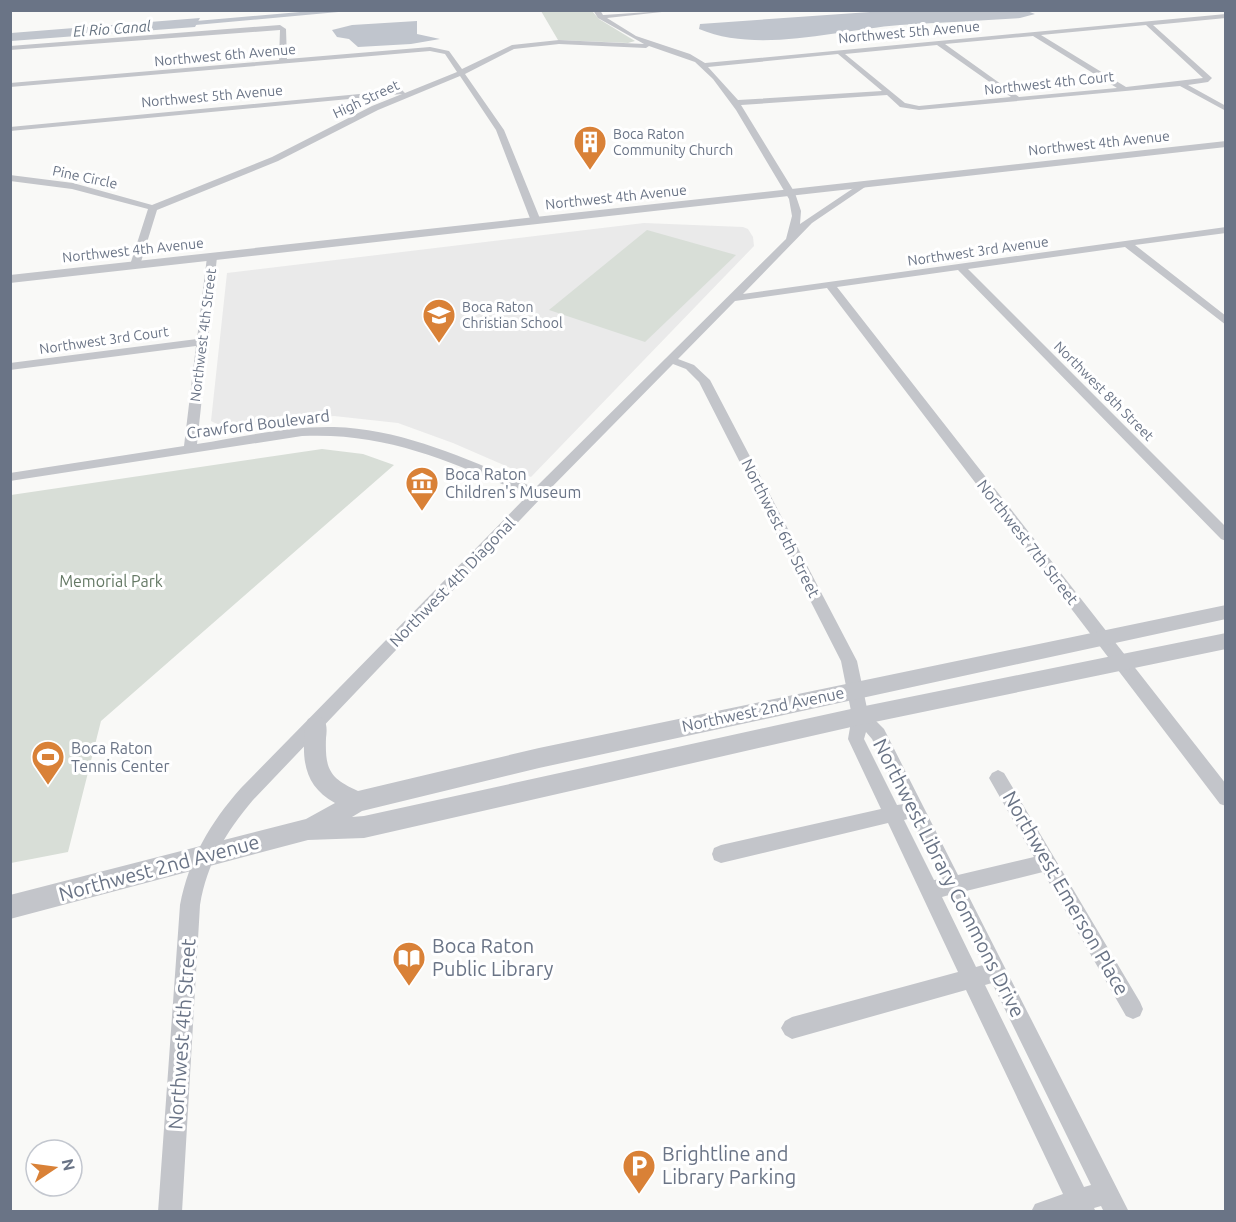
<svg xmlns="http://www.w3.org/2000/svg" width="1236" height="1222" viewBox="0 0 1236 1222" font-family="Ubuntu,sans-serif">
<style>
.built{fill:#eaeaea}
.green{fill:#d8ded7}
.water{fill:#c0c5cd}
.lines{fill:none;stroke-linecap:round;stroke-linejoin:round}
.canal{fill:#c0c5cd;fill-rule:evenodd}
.minor{fill:#c3c5ca;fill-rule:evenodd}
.tertiary{fill:#c3c5ca;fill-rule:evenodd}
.labels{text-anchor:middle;stroke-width:6;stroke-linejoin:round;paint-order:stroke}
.far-street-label{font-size:14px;fill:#6a7486;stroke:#fff}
.far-poi-label{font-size:14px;fill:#6a7486;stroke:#fff;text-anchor:start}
.far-water-label{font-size:15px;font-style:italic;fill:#667381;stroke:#fff}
.street-label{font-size:16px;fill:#6a7486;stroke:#fff}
.poi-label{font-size:16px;fill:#6a7486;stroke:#fff;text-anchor:start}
.park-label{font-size:16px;fill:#657965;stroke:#fff}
.near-street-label{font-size:20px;fill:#6a7486;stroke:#fff}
.near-poi-label{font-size:20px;fill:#6a7486;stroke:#fff;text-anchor:start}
</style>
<rect width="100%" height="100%" fill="#f9f9f7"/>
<polygon class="built" points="644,223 743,227 748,229 753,237 754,246 531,477 453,443 398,423 334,416 225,428 211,421 227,273"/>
<g class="green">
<polygon points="541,11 592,11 599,19 635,41 628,43 558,40"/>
<polygon points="647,230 736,255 645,342 549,310"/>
<polygon points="322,449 363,454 394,465 101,721 68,852 11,863 11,495"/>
</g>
<g class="water">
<path d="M949 11H1027L1035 14 1020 18C980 21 940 22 900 25 837 30 758 54 699 29L700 24 870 12Z"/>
<polygon points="200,18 195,27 11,41 11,33"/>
<polygon points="417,21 417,34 440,39 411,44 358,47 349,39 337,37 332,30 352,25"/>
</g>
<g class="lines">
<polygon class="canal" points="323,10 360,10 173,27 169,25 173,23"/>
<path class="minor" d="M593 10H600L603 15 680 10 607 18 636 36 690 54 705 63 1226 14V18L1153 25 1212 78 1208 82 1188 85 1226 106V111L1180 86 919 110 900 107 887 95 741 105 795 193 801 211 800 224 861 183 868 185 812 223 743 294 1226 227V233L1135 245 1226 316V325L1125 247 968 269 1226 527V541L1221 539 958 270 837 287 1226 784V806L1220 804 827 288 735 301 678 359 694 365 710 380 857 661 868 713 884 729 958 875 1034 857 989 778 992 773 998 770 1004 773 1140 1002 1143 1009 1140 1016 1133 1019 1126 1016 1043 872 966 891 1129 1212H1104L1101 1206 1094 1208 1096 1212H1031L1035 1204 1063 1194 966 990 792 1039 785 1035 781 1028 785 1021 792 1017 958 972 888 823 721 863 714 860 712 854 714 848 721 845 881 809 848 739 852 716 841 661 699 382 686 369 673 364 542 497 253 800C226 832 207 863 200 905L182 1212H158L180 905C189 859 210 823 241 788L528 495C450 462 389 432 302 436L10 481V473L184 446 196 346 10 370V363L197 339 207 257 212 254 217 257 197 444C242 437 288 426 334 427 405 429 471 461 535 488L786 239 792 216 789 199 736 110 713 79 695 62 649 46 646 48 559 44 514 49 465 74 504 130 541 221 539 223 531 221 496 130 460 76 378 110 278 161 157 210 140 265 135 268 130 265 148 209 72 189 10 181V175L73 183 152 205 272 157 372 106 402 94 10 131V127L402 90 405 93 457 72 445 54 430 51 10 87V83L279 60 280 30 10 50V46L280 25 286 29 287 59 430 47 449 51 462 69 512 45 559 40 644 44 598 18ZM1146 25 1203 78 1126 87 1041 35ZM1033 36 1117 88 1019 97 945 44ZM937 45 1011 97 919 106 905 103 845 54ZM838 54 882 91 738 100 708 67ZM866 732 872 739 904 804 897 805 864 739ZM911 818 941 879 934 880 904 820ZM949 895 983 965 976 967 942 897ZM992 983 1091 1185 1084 1187 985 985Z"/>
<g class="tertiary">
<polygon points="1226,141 1226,147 10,283 10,275"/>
<path d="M1226 605V619L539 768 362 811 352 817 364 816 860 707 1226 633V649L860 725 364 838 308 840 10 919V895L306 819 335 803C310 789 303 770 304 742 304 734 305 726 308 719L316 716 324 719C327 725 327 730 326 738 325 769 329 778 358 791L539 748Z"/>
</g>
</g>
<defs>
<g id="building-pin" transform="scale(1.725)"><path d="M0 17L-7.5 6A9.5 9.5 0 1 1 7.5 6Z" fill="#d98137" stroke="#fff"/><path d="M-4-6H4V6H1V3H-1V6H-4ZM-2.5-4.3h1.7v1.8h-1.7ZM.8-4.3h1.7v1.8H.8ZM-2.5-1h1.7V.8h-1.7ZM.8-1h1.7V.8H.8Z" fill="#fff"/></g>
<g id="school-pin" transform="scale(1.725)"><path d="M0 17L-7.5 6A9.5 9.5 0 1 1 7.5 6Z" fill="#d98137" stroke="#fff"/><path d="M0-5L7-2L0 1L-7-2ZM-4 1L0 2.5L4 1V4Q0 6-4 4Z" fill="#fff"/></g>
<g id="museum-pin" transform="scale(1.725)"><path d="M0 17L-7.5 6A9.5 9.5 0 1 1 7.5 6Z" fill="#d98137" stroke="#fff"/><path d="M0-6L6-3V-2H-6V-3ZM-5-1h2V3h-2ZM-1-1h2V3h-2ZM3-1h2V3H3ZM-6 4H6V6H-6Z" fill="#fff"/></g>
<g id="stadium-pin" transform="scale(1.725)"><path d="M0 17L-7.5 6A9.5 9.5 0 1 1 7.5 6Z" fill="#d98137" stroke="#fff"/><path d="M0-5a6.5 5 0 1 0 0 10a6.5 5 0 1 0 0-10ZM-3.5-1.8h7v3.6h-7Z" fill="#fff"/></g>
<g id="library-pin" transform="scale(1.725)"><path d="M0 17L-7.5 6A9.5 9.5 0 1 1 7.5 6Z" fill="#d98137" stroke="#fff"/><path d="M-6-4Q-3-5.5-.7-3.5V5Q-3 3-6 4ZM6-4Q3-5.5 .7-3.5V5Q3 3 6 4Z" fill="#fff"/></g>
<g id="parking-pin" transform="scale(1.725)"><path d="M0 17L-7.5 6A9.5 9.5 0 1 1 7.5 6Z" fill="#d98137" stroke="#fff"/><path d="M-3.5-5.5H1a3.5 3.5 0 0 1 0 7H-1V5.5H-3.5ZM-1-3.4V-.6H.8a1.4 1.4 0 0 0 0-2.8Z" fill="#fff"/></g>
</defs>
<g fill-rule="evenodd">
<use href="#building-pin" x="590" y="142"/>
<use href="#school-pin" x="439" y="315"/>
<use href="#museum-pin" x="422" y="483"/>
<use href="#stadium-pin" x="48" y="757"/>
<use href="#library-pin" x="409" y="958"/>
<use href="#parking-pin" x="639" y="1166"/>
</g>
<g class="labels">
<g class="far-street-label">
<text transform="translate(909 32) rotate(-5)" y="5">Northwest 5th Avenue</text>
<text transform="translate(225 55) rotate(-5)" y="5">Northwest 6th Avenue</text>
<text transform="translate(1049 83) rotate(-6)" y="5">Northwest 4th Court</text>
<text transform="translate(212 96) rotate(-5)" y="5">Northwest 5th Avenue</text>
<text transform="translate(366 99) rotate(-25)" y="5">High Street</text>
<text transform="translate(1099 143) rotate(-6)" y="5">Northwest 4th Avenue</text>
<text transform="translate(85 177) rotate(12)" y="5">Pine Circle</text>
<text transform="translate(616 197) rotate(-6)" y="5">Northwest 4th Avenue</text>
<text transform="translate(133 250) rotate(-6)" y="5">Northwest 4th Avenue</text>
<text transform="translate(978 251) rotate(-8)" y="5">Northwest 3rd Avenue</text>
<text transform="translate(203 335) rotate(-83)" y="5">Northwest 4th Street</text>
<text transform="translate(104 340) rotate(-8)" y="5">Northwest 3rd Court</text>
<text transform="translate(1104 391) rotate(45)" y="5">Northwest 8th Street</text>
</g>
<g class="far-poi-label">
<text x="613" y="139">Boca Raton<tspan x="613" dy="16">Community Church</tspan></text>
<text x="462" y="312">Boca Raton<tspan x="462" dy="16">Christian School</tspan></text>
</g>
<g class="far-water-label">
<text transform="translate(112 29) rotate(-4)" y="5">El Rio Canal</text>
</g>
<g class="street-label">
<text transform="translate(258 424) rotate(-7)" y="6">Crawford Boulevard</text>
<text transform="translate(781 528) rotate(63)" y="6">Northwest 6th Street</text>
<text transform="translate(1028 542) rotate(52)" y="6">Northwest 7th Street</text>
<text transform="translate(452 582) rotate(-46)" y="6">Northwest 4th Diagonal</text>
<text transform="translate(763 709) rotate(-12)" y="6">Northwest 2nd Avenue</text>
</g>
<g class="poi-label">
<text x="445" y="480">Boca Raton<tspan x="445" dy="18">Children's Museum</tspan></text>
<text x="71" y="754">Boca Raton<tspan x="71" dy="18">Tennis Center</tspan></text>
</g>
<g class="park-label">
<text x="111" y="587">Memorial Park</text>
</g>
<g class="near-street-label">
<text transform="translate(159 868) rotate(-15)" y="7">Northwest 2nd Avenue</text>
<text transform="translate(949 878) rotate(63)" y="7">Northwest Library Commons Drive</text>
<text transform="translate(1066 893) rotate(60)" y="7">Northwest Emerson Place</text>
<text transform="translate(182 1034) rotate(-86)" y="7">Northwest 4th Street</text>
</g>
<g class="near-poi-label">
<text x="432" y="953">Boca Raton<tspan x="432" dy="23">Public Library</tspan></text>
<text x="662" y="1161">Brightline and<tspan x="662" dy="23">Library Parking</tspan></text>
</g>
</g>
<rect width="1236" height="1222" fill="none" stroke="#6a7486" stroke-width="24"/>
<g transform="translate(54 1168) rotate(77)"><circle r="28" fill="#ffffff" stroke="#c3c7cf" stroke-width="1.5"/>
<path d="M0-4.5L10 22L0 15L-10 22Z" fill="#d98137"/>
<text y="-9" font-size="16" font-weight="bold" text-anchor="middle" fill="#6a7486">N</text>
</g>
</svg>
